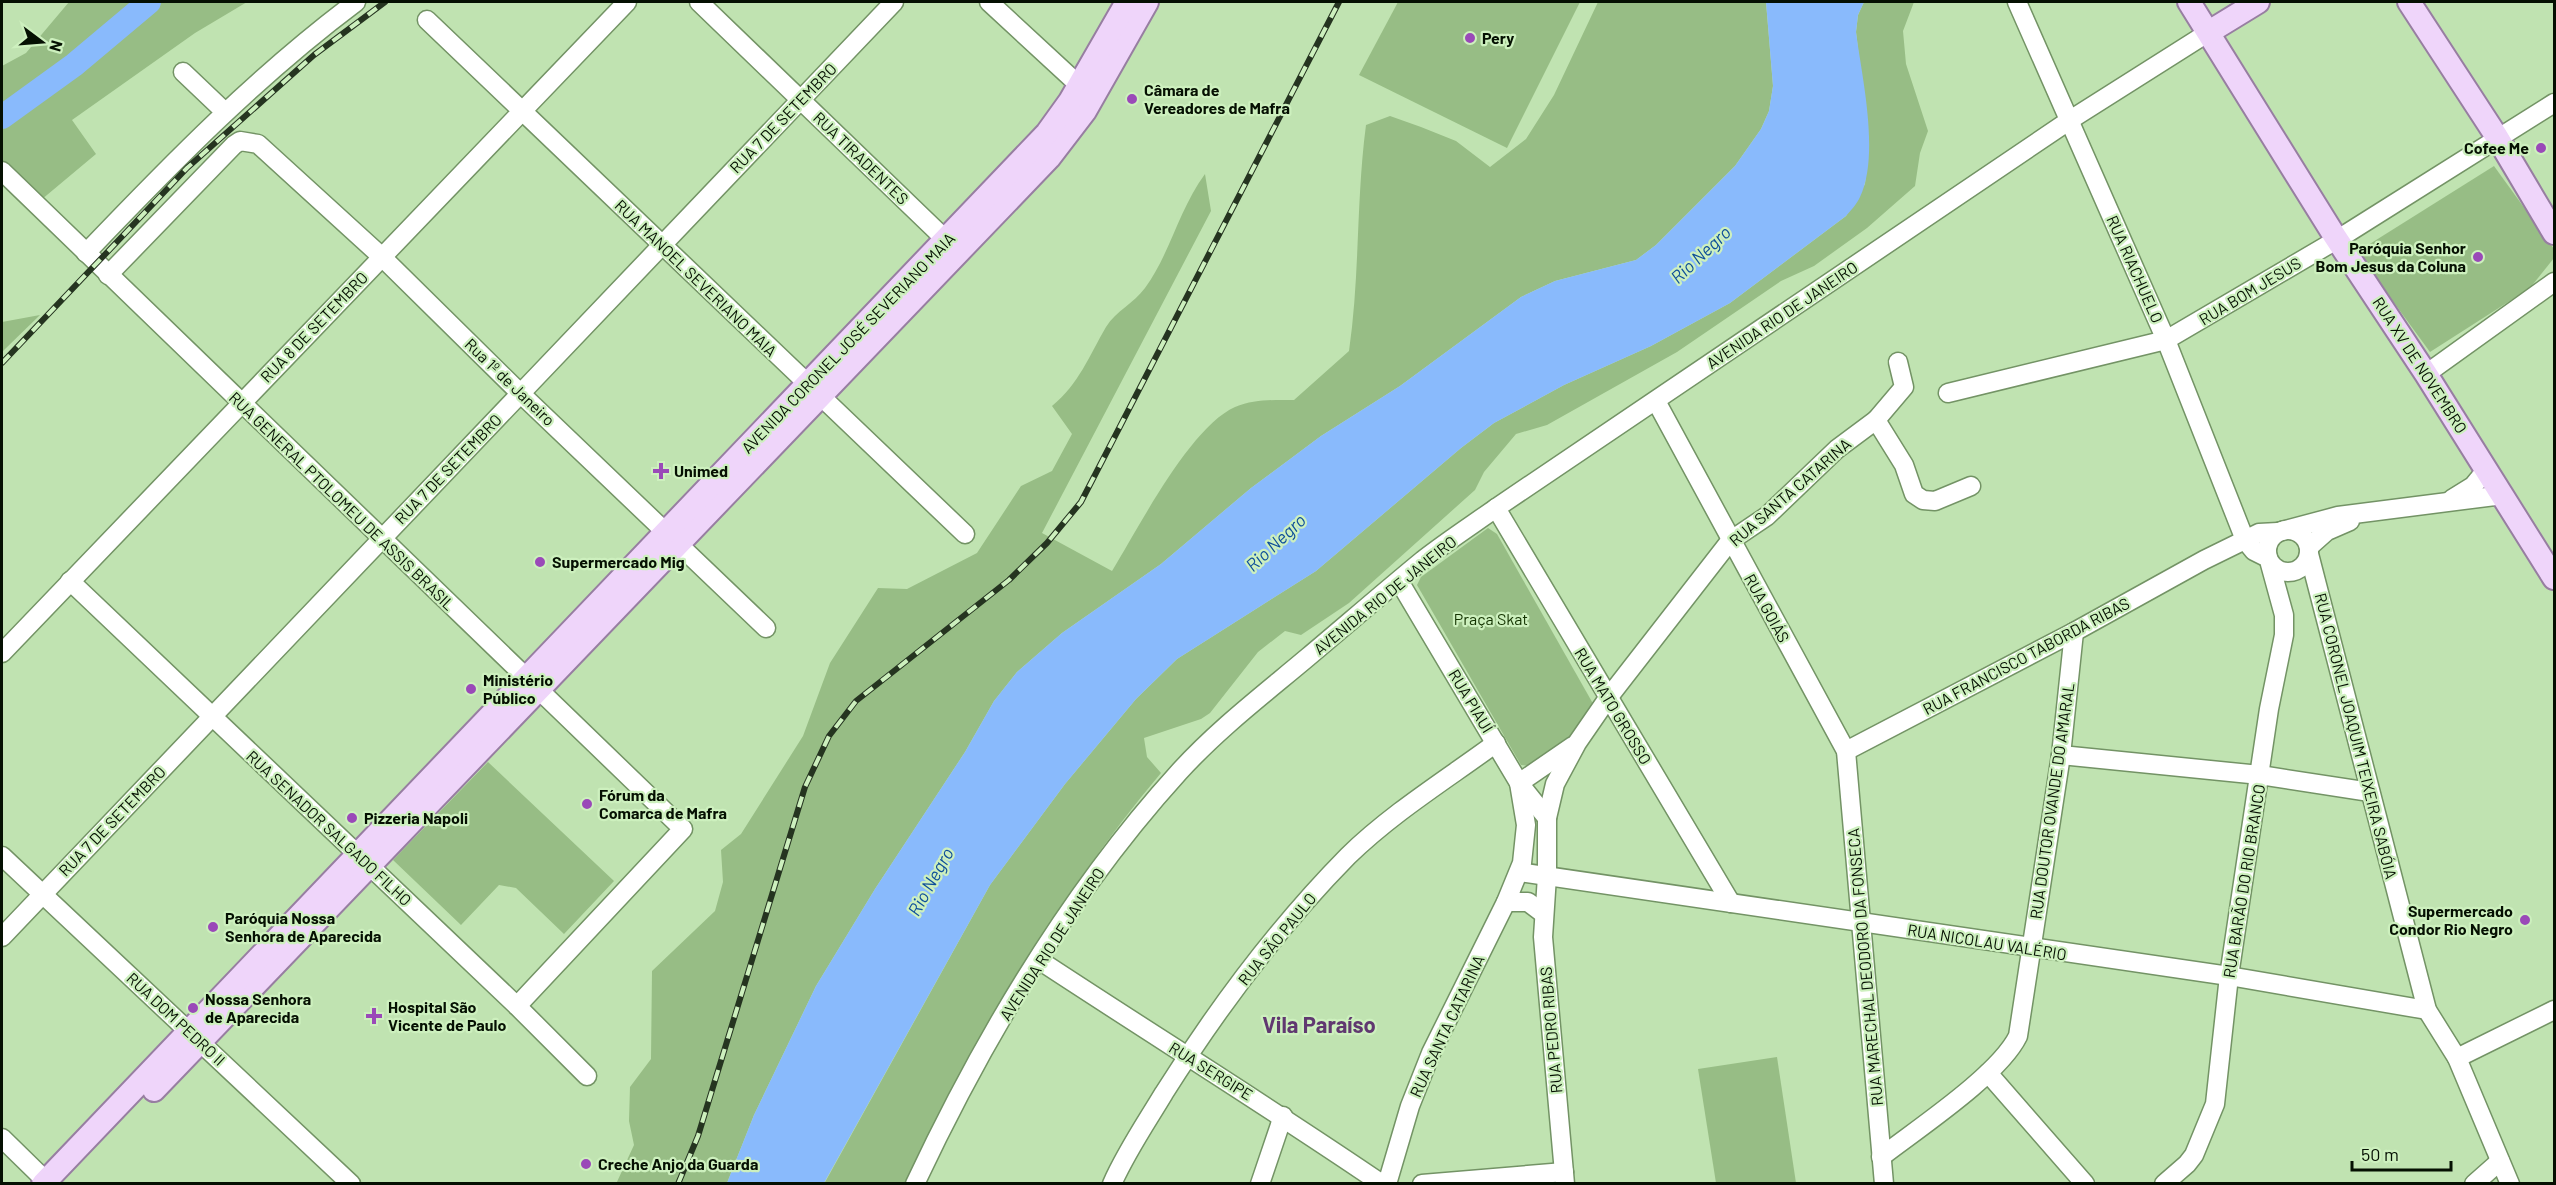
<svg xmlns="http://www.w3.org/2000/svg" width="2556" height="1185" viewBox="0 0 2556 1185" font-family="Barlow,sans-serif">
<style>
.green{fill:#97bd85}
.water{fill:#89bafc}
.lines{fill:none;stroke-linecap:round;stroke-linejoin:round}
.river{stroke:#89bafc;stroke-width:24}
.minor-casing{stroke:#739365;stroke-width:21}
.major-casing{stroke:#977ea1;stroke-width:26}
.minor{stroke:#fff;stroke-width:18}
.major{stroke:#efd5fa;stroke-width:22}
.rail-casing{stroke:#253420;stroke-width:6}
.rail{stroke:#cdf0be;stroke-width:4;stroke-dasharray:11;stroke-linecap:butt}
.poi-dot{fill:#9a49b8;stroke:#cdf0be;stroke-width:2}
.labels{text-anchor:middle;stroke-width:4.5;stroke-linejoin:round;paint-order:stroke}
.poi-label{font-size:16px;font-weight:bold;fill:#051002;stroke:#cdf0be;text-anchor:start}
.street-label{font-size:16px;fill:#051002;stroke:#cdf0be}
.park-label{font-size:16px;fill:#143301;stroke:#cdf0be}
.water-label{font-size:18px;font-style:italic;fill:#0d4e9a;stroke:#cdf0be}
.district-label{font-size:22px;font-weight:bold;fill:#603870;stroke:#cdf0be}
</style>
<rect width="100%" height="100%" fill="#c0e3b1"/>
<g class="green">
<polygon points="69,2 247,2 195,33 72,120 96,154 41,200 2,162 2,66 26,53"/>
<polygon points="1398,2 1580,2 1507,148 1359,75"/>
<path d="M1598 2H1766L1773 86 1769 111 1761 129 1735 166 1656 245 1636 260 1555 281 1521 297 1400 386 1321 436 1251 488 1161 564 1062 633 1017 672 994 701 965 752 875 889 816 986 754 1115 727 1183 616 1184 634 1145 629 1121 630 1087 651 1059 652 971 715 911 723 882 721 850 741 834 803 736 830 663 878 588 907 589 977 553 1021 486 1052 471 1072 434 1052 406C1079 384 1089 356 1106 327 1116 311 1134 303 1145 288 1170 254 1179 209 1205 174L1211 211 1042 533 1112 571C1139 527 1190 427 1235 407 1255 399 1273 400 1294 400L1349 351C1360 276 1356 200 1366 125L1390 116 1421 127 1456 141 1490 167 1526 139 1554 95Z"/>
<path d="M1864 2H1914L1903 31 1906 64 1928 131 1920 153 1915 186 1867 228 1814 266 1781 281 1677 352 1547 425 1516 434 1484 472 1475 490 1349 603 1301 635 1285 631 1258 652 1210 713 1201 719 1144 738 1147 757 1161 773C1057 896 977 1039 906 1183L824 1184 990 885 1065 784 1136 699 1177 659 1316 571 1461 448 1494 423 1564 385 1651 346 1730 303 1846 216 1865 184 1869 142 1856 32 1858 15Z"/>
<polygon points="2494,166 2554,249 2554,258 2530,288 2430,352 2357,252"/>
<polygon points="40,315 2,352 2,322"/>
<polygon points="1488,528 1497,534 1600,716 1532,766 1521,765 1417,585 1421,577"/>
<polygon points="488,762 614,881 564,934 516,888 499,885 461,925 393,860"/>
<polygon points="1777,1057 1796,1183 1716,1183 1698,1069"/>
</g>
<path class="water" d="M1766 2H1864L1858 15 1856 32C1862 78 1880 154 1860 197 1857 204 1851 210 1846 216L1730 303 1651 346 1564 385 1494 423 1461 448 1316 571 1177 659 1136 699 1065 784 990 885 824 1183H727L754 1115 816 986 875 889 965 752 994 701 1017 672 1062 633 1161 564 1251 488 1321 436 1400 386 1521 297 1555 281 1636 260 1656 245 1735 166 1761 129 1769 111 1773 86Z"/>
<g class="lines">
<polyline class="river" points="2,117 74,65 149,2"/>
<g class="minor-casing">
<g id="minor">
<polyline points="699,2 946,240"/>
<polyline points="989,2 1080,86"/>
<polyline points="2017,2 2166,340 2245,540 2254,551 2268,558"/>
<polyline points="427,20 965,534"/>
<polyline points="183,72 224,111"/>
<polyline points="2,171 683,829 517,1006"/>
<path d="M86 253C172 163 257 76 356 2"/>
<polyline points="108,275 234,145 240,141 258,144 382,257 520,393 766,628"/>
<polyline points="2426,374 2554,282"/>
<polyline points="1948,393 2166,340 2338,239 2554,103"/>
<polyline points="1656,401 1846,751 1884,1184"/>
<polyline points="1876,420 1904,387 1898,362"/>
<polyline points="2452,499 2473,486 2487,469"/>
<polyline points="1496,508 1731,903"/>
<circle cx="2288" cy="551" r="21"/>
<polyline points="2282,531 2338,516 2503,495"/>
<polyline points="2309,547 2327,531 2350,521"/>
<polyline points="2309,554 2427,1010 2457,1058 2510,1184"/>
<polyline points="70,581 517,1006 587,1076"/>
<polyline points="1399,581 1519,783 1547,818"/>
<polyline points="2,653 627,2"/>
<polyline points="1846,751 2074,632 2204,560 2259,533 2278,532"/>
<polyline points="2061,755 2260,775 2370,792"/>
<polyline points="2,856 351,1184"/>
<polyline points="1519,872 2229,976 2427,1010"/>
<polyline points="1506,902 1528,902 1544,914"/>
<polyline points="2,937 894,2"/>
<path d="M1039 960C1153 1035 1269 1107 1382 1184"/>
<polyline points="2457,1058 2554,1010"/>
<polyline points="1988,1073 2085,1184"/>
<polyline points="2,1138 49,1184"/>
<path d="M1881 1157C1917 1129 1999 1075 2018 1036L2061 755 2074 632"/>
<path d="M915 1184C984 1037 1070 892 1179 772 1218 729 1264 694 1308 657 1346 625 1384 592 1423 560 1446 542 1472 525 1496 508L2070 120 2209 32"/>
<path d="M1112 1184C1126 1152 1146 1123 1164 1093 1217 1009 1278 927 1348 856 1392 813 1447 779 1496 743"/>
<polyline points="1260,1184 1283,1116"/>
<polyline points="1387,1184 1410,1106 1431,1053 1506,902 1522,863 1526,825 1519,783 1573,746"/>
<polyline points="1422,1184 1564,1172"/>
<polyline points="1565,1184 1543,937 1547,876 1547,818 1555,784 1577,743 1608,698 1730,541 1767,516 1837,449 1876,420 1904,465 1914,494 1923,500 1935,501 1971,486"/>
<polyline points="2164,1184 2187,1164 2194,1155 2215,1104 2229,976 2269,709 2284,635 2284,615 2270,564"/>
<polyline points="2474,1184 2500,1161"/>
</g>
</g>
<g class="major-casing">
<g id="major">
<polyline points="2189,2 2334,235 2426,374 2554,578"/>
<polyline points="2409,2 2497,137 2554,233"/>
<polyline points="2209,32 2258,2"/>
<polyline points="154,1090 1049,158 1085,111 1147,2"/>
<polyline points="43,1184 1047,133 1070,101 1127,2"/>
</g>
</g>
<use href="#minor" class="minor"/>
<use href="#major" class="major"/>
<g class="rail-casing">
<g id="rail">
<polyline points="2,363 187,168 314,55 385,2"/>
<polyline points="678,1184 698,1136 805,787 829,736 856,701 1009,580 1047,543 1081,502 1339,2"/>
</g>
</g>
<use href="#rail" class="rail"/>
</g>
<g class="poi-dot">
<circle cx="1470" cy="38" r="6"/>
<circle cx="1132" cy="99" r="6"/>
<circle cx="2541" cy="148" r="6"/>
<circle cx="2478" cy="257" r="6"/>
<path d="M658 462h6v6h6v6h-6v6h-6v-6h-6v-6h6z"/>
<circle cx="540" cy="562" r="6"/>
<circle cx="471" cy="689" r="6"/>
<circle cx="587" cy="804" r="6"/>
<circle cx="352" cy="818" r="6"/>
<circle cx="2525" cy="920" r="6"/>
<circle cx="213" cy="927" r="6"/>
<circle cx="193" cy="1008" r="6"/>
<path d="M371 1007h6v6h6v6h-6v6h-6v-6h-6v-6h6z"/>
<circle cx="586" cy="1164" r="6"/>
</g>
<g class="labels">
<g class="poi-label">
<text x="1482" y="44">Pery</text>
<text x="1144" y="96">Câmara de<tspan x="1144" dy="18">Vereadores de Mafra</tspan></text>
<text x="2529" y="154" text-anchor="end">Cofee Me</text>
<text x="2466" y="254" text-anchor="end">Paróquia Senhor<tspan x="2466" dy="18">Bom Jesus da Coluna</tspan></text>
<text x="674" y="477">Unimed</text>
<text x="552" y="568">Supermercado Mig</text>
<text x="483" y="686">Ministério<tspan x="483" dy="18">Público</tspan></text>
<text x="599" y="801">Fórum da<tspan x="599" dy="18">Comarca de Mafra</tspan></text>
<text x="364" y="824">Pizzeria Napoli</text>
<text x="2513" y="917" text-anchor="end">Supermercado<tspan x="2513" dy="18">Condor Rio Negro</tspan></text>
<text x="225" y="924">Paróquia Nossa<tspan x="225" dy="18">Senhora de Aparecida</tspan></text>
<text x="205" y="1005">Nossa Senhora<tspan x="205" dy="18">de Aparecida</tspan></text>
<text x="388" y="1013">Hospital São<tspan x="388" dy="18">Vicente de Paulo</tspan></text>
<text x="598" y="1170">Creche Anjo da Guarda</text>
</g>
<g class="street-label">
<text transform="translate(783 118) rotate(-46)" y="6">RUA 7 DE SETEMBRO</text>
<text transform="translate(861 158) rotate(44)" y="6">RUA TIRADENTES</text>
<text transform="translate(2135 269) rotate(66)" y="6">RUA RIACHUELO</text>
<text transform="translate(696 278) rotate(44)" y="6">RUA MANOEL SEVERIANO MAIA</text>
<text transform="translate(2250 291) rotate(-31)" y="6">RUA BOM JESUS</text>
<text transform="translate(1782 315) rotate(-34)" y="6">AVENIDA RIO DE JANEIRO</text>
<text transform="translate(314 327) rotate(-46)" y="6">RUA 8 DE SETEMBRO</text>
<text transform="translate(848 343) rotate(-46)" y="6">AVENIDA CORONEL JOSÉ SEVERIANO MAIA</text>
<text transform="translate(2420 365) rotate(57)" y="6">RUA XV DE NOVEMBRO</text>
<text transform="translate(510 382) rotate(44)" y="6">Rua 1º de Janeiro</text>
<text transform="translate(448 469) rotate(-46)" y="6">RUA 7 DE SETEMBRO</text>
<text transform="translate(1790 492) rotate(-41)" y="6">RUA SANTA CATARINA</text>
<text transform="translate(342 501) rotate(44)" y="6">RUA GENERAL PTOLOMEU DE ASSIS BRASIL</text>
<text transform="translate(1385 595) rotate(-39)" y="6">AVENIDA RIO DE JANEIRO</text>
<text transform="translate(1767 608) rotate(61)" y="6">RUA GOIÁS</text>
<text transform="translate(2026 656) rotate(-28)" y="6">RUA FRANCISCO TABORDA RIBAS</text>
<text transform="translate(1471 701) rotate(59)" y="6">RUA PIAUÍ</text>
<text transform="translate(1613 706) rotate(59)" y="6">RUA MATO GROSSO</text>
<text transform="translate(2356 736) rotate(76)" y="6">RUA CORONEL JOAQUIM TEIXEIRA SABÓIA</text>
<text transform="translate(2052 801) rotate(-82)" y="6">RUA DOUTOR OVANDE DO AMARAL</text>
<text transform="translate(112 821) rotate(-46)" y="6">RUA 7 DE SETEMBRO</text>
<text transform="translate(329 828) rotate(43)" y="6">RUA SENADOR SALGADO FILHO</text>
<text transform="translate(2244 881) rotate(-81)" y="6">RUA BARÃO DO RIO BRANCO</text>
<text transform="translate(1277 939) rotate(-51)" y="6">RUA SÃO PAULO</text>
<text transform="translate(1987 942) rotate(9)" y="6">RUA NICOLAU VALÉRIO</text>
<text transform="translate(1052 944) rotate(-57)" y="6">AVENIDA RIO DE JANEIRO</text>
<text transform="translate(1865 967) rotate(-95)" y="6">RUA MARECHAL DEODORO DA FONSECA</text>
<text transform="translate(176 1019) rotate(43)" y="6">RUA DOM PEDRO II</text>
<text transform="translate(1447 1026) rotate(-65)" y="6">RUA SANTA CATARINA</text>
<text transform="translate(1551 1030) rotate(-95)" y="6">RUA PEDRO RIBAS</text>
<text transform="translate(1211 1071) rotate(32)" y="6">RUA SERGIPE</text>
</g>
<g class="park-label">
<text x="1491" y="625">Praça Skat</text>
</g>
<g class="water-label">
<text transform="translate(1701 255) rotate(-43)" y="6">Rio Negro</text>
<text transform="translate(1276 543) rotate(-43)" y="6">Rio Negro</text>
<text transform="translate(931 882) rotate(-61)" y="6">Rio Negro</text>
</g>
<g class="district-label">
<text x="1319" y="1033">Vila Paraíso</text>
</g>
</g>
<rect width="2556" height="1185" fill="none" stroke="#051002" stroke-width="6"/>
<g transform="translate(42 42) rotate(106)" stroke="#cdf0be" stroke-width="4.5" paint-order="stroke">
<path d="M0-4.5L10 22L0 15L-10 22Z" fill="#051002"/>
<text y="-9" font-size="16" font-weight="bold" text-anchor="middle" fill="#051002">N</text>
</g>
<path d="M2352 1161v9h99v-9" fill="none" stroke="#051002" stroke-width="3"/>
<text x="2361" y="1161" font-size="18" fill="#051002" stroke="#cdf0be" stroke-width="4.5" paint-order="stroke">50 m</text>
</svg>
